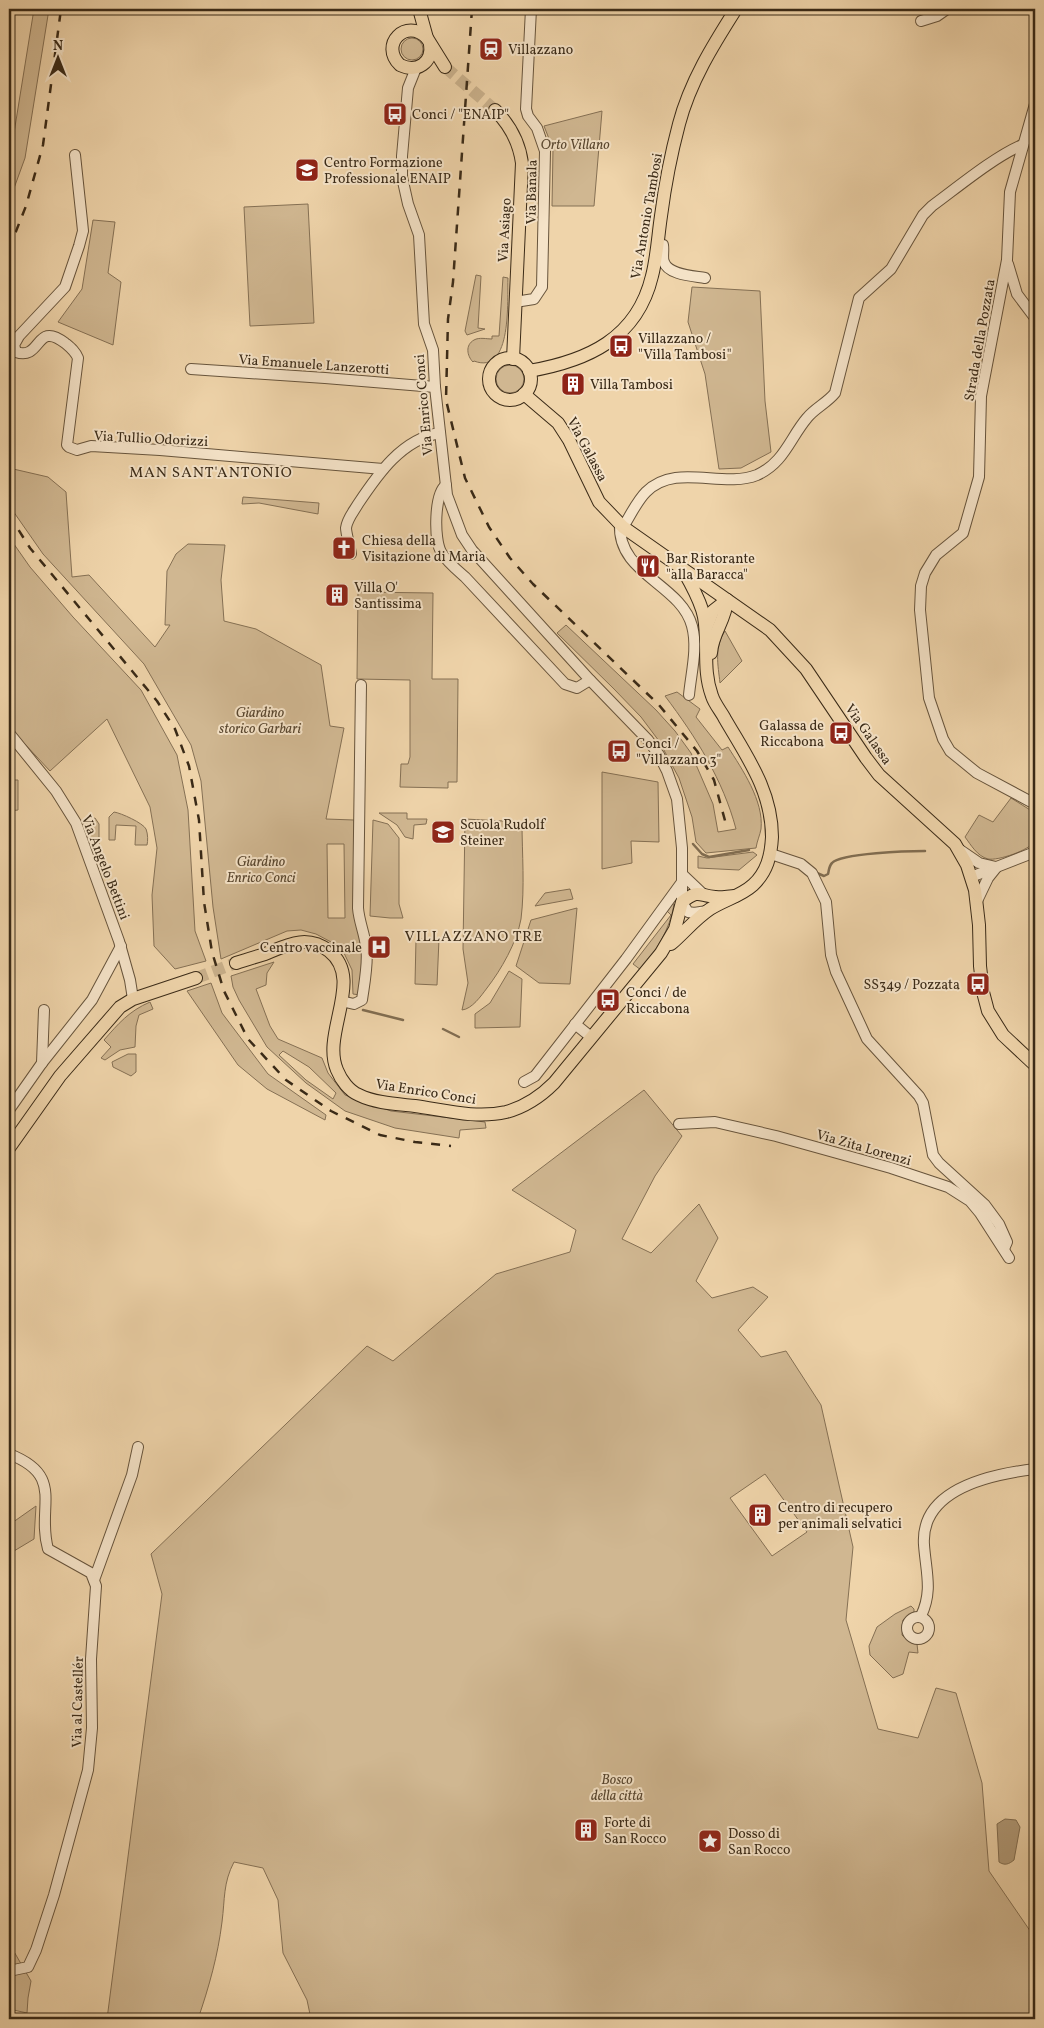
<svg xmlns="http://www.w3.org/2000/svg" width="1044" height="2028" viewBox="0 0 1044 2028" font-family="Vollkorn,serif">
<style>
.green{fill:#d0b791;stroke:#857054;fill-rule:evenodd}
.water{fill:#b19a78;stroke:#816d51}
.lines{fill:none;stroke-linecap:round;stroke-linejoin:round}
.stream{stroke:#816d51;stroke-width:2.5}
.major-tunnel{stroke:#cbb28d;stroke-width:12;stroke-dasharray:12 6;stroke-linecap:butt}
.minor-casing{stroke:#67543c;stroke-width:12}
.major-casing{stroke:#3a2a17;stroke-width:14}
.minor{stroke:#f5e3c8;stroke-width:10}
.major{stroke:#efd4aa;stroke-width:12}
.rail{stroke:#3a2a17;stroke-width:2.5;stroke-dasharray:9 9;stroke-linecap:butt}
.labels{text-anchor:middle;stroke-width:4;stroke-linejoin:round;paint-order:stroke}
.poi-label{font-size:14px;fill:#3a2a17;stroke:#f5e3c8;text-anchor:start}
.park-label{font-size:14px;font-style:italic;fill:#58462f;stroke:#f5e3c8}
.street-label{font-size:14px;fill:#3a2a17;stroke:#f5e3c8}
.neighbourhood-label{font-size:15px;letter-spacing:1px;fill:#3a2a17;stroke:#f5e3c8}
</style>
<rect width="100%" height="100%" fill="#efd4aa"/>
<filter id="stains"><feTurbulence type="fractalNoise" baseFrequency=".004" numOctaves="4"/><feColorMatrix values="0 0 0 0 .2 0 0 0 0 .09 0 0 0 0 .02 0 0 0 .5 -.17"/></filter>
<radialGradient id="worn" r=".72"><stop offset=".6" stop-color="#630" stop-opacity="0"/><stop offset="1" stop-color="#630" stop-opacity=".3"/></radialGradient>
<g class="green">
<polygon points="34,9 49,9 25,158 9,202 9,154 14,133"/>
<circle cx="412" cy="49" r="11"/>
<polygon points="602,111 594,206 552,206 553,149 544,126"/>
<polygon points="308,204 314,323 250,326 244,207"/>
<polygon points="93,220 115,222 108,273 121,282 113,345 58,322 82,289"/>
<polygon points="476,275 481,276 478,328 485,329 467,335 465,331"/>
<path d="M503 277 508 278C507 298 513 376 474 361L473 362C467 356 465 345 474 340 479 337 487 339 492 339V336H499Z"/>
<polygon points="692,287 760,291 765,401 771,452 741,468 719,469 705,374 688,322"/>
<circle cx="510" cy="379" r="14"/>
<path d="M9 468 48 477 66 492 72 577 89 575 155 647 170 625H165L167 571 176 554 188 544 225 545 221 580 224 621 256 629 321 665 330 726 344 728 326 819 354 820 356 919 363 944 360 995 353 994 352 970 344 953 331 942 316 934 301 930 287 931 221 959 213 907 201 781 191 745 144 664 43 554 13 511 9 502ZM327 844H344L345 918H328Z"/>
<polygon points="243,497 319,503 318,514 259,503 242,504"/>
<polygon points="9,537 30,567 73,617 141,690 177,755 188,810 195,931 206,961 175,969 154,946 152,895 157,848 150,807 107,719 50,771 9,727"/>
<polygon points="358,592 433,593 432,679 458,679 457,782 448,782 448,788 400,787 401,764 408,764 410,757 410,680 357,679"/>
<path d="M566 625 656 710 675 731 691 753 713 804 718 832 736 829C723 780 696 737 665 696L677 692 700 709 696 717 722 750 728 747C742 769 764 801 761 829 760 835 757 841 756 848L706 853 696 842 692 817 679 778 659 741 641 717 614 689 557 633Z"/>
<path d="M725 631 742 661 720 683C718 665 714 647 725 631Z"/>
<polygon points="602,772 658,782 659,842 631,841 632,863 602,869"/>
<polygon points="9,780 18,780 18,810 9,811"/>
<path d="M1011 798 1035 813C1035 821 1038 834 1035 841 1030 850 998 861 988 859 977 856 971 845 965 837L979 815 993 822Z"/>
<path d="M114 812C121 813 143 823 146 829 148 834 148 841 147 845H135L136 826 116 825 115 840H109V817Z"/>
<polygon points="379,813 407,813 407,819 427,819 426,824 414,825 413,839 405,837 397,825"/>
<polygon points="95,818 99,824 99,859 96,863 83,822"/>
<path d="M465 819 522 822C522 854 525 887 521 919 517 942 501 970 487 988 481 996 472 1009 462 1010L468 983 463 949Z"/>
<polygon points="373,820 388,824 399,838 399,904 403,918 390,918 370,916"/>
<polygon points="753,852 757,855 739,870 698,868 698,856 707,858"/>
<polygon points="570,889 573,899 535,906 545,893"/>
<path d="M672 904H674C670 930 656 950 641 970L633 964 671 915 667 911Z"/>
<polygon points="577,908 570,984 539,983 516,966 531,920"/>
<polygon points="416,939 439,939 437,985 415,984"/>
<path d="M274 962 267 973 266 985 256 989 270 1026 278 1039 322 1058 328 1073 345 1095 391 1111 485 1122 486 1128 460 1130 459 1138 395 1128 345 1111 306 1083 267 1047 239 1000 233 987 231 976ZM283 1051 309 1067 336 1093 333 1099 306 1080 279 1055Z"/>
<polygon points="509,971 522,979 520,1027 475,1028 475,1014 490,1003"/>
<polygon points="211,983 222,1013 268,1074 326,1115 325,1120 267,1089 238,1065 187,991"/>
<path d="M150 1002 153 1009 139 1015 136 1026 135 1047 120 1050 105 1060 101 1058 111 1047 104 1040C118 1024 129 1011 150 1002Z"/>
<polygon points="128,1054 136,1054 136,1072 131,1076 113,1067 112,1062"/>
<path d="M644 1090 682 1136 655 1176 622 1239 651 1253 699 1204 718 1238 696 1281 712 1298 753 1287 768 1297 738 1330 761 1357 786 1351 821 1405 853 1547 846 1620 878 1729 918 1738 936 1688 956 1693 982 1783 989 1871 1035 1938V2019H311L307 2000 283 1953 278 1900 263 1868 234 1862C223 1883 225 1899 222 1922 218 1955 209 1987 198 2019H107L162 1594 151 1554 367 1346 393 1361 496 1274 570 1252 576 1230 512 1190ZM765 1474 807 1532 772 1556 730 1498Z"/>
<polygon points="36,1506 34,1539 9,1554 9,1525"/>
<polygon points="911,1606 914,1609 914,1612 903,1620 902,1635 907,1640 917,1644 918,1653 909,1652 903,1674 893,1678 870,1655 869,1646 877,1627 895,1614"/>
<polygon points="9,1943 31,1981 28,1998 27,2013 9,2009"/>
</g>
<path class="water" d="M1005 1819 1016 1820 1020 1827 1014 1860C1009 1864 1005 1866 999 1862L997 1824Z"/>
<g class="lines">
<g class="stream">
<polyline points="693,844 702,854 709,857 749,850"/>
<path d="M817 873 824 876 828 874C829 870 829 866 832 863 841 853 910 851 925 851"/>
<polyline points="363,1010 403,1020"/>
<polyline points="443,1029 459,1037"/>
</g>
<g class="major-tunnel">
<polyline points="445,67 495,110"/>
<polyline points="196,978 236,963"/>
</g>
<g class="minor-casing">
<g id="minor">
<polyline points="921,21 937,16 947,9"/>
<polyline points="416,68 408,88 402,156 402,177 408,204 419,235 424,324 433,350 435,387 447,495 462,535 472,550 590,680 648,740 659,755 667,771 677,799 682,848 682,902 688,912 694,913 707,911"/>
<polyline points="1035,104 1010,192 1007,260 981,396 979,477 963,533 936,555 925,573 921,586 920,610 929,698 943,739 950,751 977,773 1035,804"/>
<path d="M75 155 82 221 83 231 79 246 65 287 19 336 14 345 16 352C42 361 35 320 65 343 71 348 75 351 78 358L67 445 69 447 77 450 91 446 160 450 383 469"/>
<path d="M657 244 663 245C664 251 662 258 664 262 668 275 694 276 705 278"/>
<polyline points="1008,264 1017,294 1035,318"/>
<polyline points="515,302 534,299 542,287 545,151 537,128 528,116 526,109 531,9"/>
<polyline points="191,369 325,378 435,387"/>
<path d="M446 485C434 494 434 539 441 552 447 562 457 570 465 577L565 684 577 688 590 680"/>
<path d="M620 524C617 574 681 584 692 626 698 648 691 673 689 695"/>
<path d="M623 527C630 516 637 501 646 492 676 462 722 489 757 475 784 463 790 438 807 418 815 408 827 403 835 393L859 298 891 269 923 215 932 206C958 187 994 157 1022 145"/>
<path d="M351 554C350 547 346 533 346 528 347 519 354 511 358 504 378 474 402 439 440 433"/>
<polyline points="9,733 56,791 76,823 119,941 130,980 133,999"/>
<polyline points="960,850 979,863 996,867"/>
<polyline points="771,854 801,864 812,873 826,902 831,955 836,972 867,1039 919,1096 923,1103 933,1155 939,1163 985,1205 999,1224 1007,1242 1004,1249"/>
<polyline points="682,874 702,893"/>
<polyline points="971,877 1035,852"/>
<polyline points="977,901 988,878 996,868"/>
<path d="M341 1001 354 1004 362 1000C364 985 369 961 366 946 364 932 359 921 358 908L361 685"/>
<polyline points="575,1024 591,1037"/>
<polyline points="42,1063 44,1010"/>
<polyline points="524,1082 535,1076 626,959 682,882"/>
<polyline points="9,1110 42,1063 92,1000 121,946"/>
<polyline points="679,1124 715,1122 776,1136 891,1168 948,1187 970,1201 980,1213 1009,1258"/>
<path d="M9 1454C66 1476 36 1506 48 1549L91 1573 96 1586 91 1659 92 1728 88 1770 54 1895 36 1950 28 1967 9 1971"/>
<polyline points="94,1580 132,1475 138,1447"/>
<path d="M921 1616C933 1591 926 1572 924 1545 920 1488 993 1474 1035 1469"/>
<circle cx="918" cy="1628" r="11"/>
</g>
</g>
<g class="major-casing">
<g id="major">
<polyline points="419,9 427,38 445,67"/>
<path d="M427 38C406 17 379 45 400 65 417 73 433 63 430 44"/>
<path d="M495 110C510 125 519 141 522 163L513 359"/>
<circle cx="510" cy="379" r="21"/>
<path d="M529 371C587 361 637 339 652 276 657 257 658 236 661 216 665 185 671 154 679 124 690 82 713 45 736 9"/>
<polyline points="524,394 558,423 569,440 599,502 623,527 770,630 806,669 866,758 879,775 955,844 967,865 975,890 979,925 980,966 983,992 988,1011 1003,1035 1035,1065"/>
<polyline points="706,628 713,611 727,600"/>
<path d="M711 653C712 633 726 620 727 600"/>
<path d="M671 944C684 933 695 919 710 909 724 900 741 896 753 885 767 872 771 856 772 837 772 791 747 757 725 719 721 711 715 705 712 696 702 669 709 644 704 617 701 601 692 587 685 573"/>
<path d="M236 963C245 960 255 957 265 954 287 945 307 934 329 951 365 979 321 1033 337 1070 341 1080 349 1091 359 1095 375 1103 397 1104 415 1106 444 1110 476 1119 506 1112 525 1107 540 1097 554 1083L661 953 675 929 682 902C699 889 697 895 715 897 721 898 729 896 735 896"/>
<polyline points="9,1148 60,1076 120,1007 133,999 196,978"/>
</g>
</g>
<use href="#minor" class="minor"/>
<use href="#major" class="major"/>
<g class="rail">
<polyline points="472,9 453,282 448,319 446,400 465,478 489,527 510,558 533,584 659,705 697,751 714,780 727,828"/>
<polyline points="9,249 26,206 43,145 61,9"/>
<polyline points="9,515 30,548 157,701 175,729 189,766 199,820 204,902 212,952 224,991 248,1039 286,1080 331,1111 380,1135 415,1142 451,1146"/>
</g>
</g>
<defs>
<g id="station-square" transform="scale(1.25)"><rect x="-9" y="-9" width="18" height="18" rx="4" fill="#8f2418" stroke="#f5e3c8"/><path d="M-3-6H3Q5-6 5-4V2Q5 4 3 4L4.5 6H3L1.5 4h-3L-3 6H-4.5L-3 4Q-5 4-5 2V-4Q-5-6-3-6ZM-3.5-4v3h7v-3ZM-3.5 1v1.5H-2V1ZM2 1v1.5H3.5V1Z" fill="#fff"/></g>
<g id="bus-square" transform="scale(1.25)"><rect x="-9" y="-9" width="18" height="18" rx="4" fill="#8f2418" stroke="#f5e3c8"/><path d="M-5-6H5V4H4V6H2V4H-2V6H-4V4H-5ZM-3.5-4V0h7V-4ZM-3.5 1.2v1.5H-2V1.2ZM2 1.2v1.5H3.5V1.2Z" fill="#fff"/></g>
<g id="school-square" transform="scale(1.25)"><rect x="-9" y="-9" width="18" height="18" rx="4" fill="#8f2418" stroke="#f5e3c8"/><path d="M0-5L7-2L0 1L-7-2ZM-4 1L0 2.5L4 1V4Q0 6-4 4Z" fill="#fff"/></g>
<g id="building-square" transform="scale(1.25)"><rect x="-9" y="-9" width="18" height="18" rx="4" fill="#8f2418" stroke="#f5e3c8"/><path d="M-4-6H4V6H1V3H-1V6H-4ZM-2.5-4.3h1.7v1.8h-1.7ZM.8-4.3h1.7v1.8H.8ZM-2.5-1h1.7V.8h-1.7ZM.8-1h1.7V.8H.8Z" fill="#fff"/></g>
<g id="church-square" transform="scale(1.25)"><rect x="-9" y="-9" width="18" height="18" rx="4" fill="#8f2418" stroke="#f5e3c8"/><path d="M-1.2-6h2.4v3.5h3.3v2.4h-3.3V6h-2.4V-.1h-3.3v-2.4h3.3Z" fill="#fff"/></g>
<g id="restaurant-square" transform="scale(1.25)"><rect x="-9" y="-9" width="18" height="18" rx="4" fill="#8f2418" stroke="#f5e3c8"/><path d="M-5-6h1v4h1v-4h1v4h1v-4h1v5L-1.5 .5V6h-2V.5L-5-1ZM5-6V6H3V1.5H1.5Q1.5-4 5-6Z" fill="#fff"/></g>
<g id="hospital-square" transform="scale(1.25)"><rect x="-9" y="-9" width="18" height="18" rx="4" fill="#8f2418" stroke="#f5e3c8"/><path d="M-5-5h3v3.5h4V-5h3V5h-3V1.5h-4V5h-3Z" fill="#fff"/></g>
<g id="sight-square" transform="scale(1.25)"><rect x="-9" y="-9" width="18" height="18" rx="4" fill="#8f2418" stroke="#f5e3c8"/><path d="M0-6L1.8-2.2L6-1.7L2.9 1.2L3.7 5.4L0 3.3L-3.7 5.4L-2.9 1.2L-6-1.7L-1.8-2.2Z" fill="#fff"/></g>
</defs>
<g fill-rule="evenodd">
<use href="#station-square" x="491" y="49"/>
<use href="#bus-square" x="395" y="114"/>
<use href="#school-square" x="307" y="170"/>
<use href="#bus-square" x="621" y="346"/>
<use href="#building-square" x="573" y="384"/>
<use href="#church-square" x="344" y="548"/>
<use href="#restaurant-square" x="648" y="566"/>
<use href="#building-square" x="337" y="595"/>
<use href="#bus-square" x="841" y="733"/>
<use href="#bus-square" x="619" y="751"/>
<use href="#school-square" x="443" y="832"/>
<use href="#hospital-square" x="379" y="947"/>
<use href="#bus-square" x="978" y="984"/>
<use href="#bus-square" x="608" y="1000"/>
<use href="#building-square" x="760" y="1515"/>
<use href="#building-square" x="586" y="1830"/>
<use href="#sight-square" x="710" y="1841"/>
</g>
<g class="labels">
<g class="poi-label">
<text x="508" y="54">Villazzano</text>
<text x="412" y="119">Conci / "ENAIP"</text>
<text x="324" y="167">Centro Formazione<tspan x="324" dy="16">Professionale ENAIP</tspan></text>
<text x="638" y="343">Villazzano /<tspan x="638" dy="16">"Villa Tambosi"</tspan></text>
<text x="590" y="389">Villa Tambosi</text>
<text x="362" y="545">Chiesa della<tspan x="362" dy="16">Visitazione di Maria</tspan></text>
<text x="666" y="563">Bar Ristorante<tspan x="666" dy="16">"alla Baracca"</tspan></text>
<text x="354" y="592">Villa O'<tspan x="354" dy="16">Santissima</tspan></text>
<text x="824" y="730" text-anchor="end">Galassa de<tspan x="824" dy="16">Riccabona</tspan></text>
<text x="636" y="748">Conci /<tspan x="636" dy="16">"Villazzano 3"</tspan></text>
<text x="460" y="829">Scuola Rudolf<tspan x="460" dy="16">Steiner</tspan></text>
<text x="362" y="952" text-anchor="end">Centro vaccinale</text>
<text x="960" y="989" text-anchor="end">SS349 / Pozzata</text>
<text x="626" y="997">Conci / de<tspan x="626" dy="16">Riccabona</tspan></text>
<text x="778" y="1512">Centro di recupero<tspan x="778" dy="16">per animali selvatici</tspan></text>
<text x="604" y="1827">Forte di<tspan x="604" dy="16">San Rocco</tspan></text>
<text x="728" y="1838">Dosso di<tspan x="728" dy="16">San Rocco</tspan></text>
</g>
<g class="park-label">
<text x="575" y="149">Orto Villano</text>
<text x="260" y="717">Giardino<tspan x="260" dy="16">storico Garbari</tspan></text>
<text x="261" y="866">Giardino<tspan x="261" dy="16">Enrico Conci</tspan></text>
<text x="617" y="1784">Bosco<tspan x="617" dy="16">della città</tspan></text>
</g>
<g class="street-label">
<text transform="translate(531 192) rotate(-89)" y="5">Via Banala</text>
<text transform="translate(646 216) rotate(-80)" y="5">Via Antonio Tambosi</text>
<text transform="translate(504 230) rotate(-87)" y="5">Via Asiago</text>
<text transform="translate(979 340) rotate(-80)" y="5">Strada della Pozzata</text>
<text transform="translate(314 364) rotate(4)" y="5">Via Emanuele Lanzerotti</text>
<text transform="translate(423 405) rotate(-95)" y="5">Via Enrico Conci</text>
<text transform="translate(151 438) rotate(3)" y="5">Via Tullio Odorizzi</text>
<text transform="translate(588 449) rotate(62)" y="5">Via Galassa</text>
<text transform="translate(869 734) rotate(55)" y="5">Via Galassa</text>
<text transform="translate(106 867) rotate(69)" y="5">Via Angelo Bettini</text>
<text transform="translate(426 1091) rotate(9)" y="5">Via Enrico Conci</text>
<text transform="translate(864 1147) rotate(16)" y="5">Via Zita Lorenzi</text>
<text transform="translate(77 1702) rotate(-89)" y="5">Via al Castellér</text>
</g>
<g class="neighbourhood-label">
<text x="211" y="477">MAN SANT'ANTONIO</text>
<text x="474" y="941">VILLAZZANO TRE</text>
</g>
</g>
<rect width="1044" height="2028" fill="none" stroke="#efd4aa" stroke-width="30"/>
<rect x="10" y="10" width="1024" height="2008" fill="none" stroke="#3a2a17" stroke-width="2.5"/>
<rect x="15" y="15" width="1014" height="1998" fill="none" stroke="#3a2a17"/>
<g transform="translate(58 58)" stroke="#f5e3c8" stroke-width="4" paint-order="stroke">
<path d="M0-4L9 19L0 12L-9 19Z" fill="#3a2a17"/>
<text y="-8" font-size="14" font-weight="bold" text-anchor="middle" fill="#3a2a17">N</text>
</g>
<rect width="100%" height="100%" filter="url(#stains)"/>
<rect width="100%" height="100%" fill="url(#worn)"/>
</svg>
